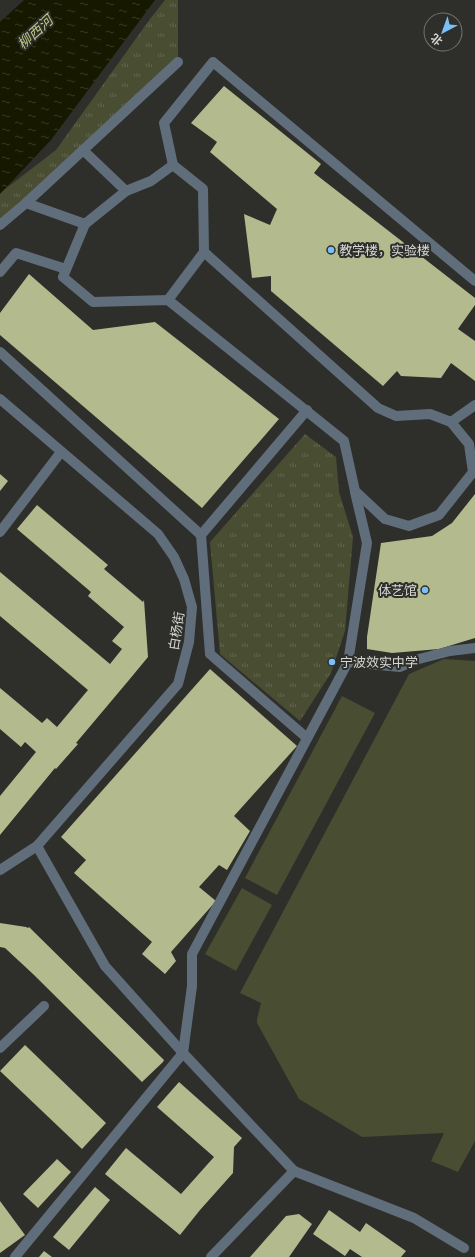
<svg xmlns="http://www.w3.org/2000/svg" width="475" height="1257" viewBox="0 0 475 1257" font-family="'Varela Round','Noto Sans SC',sans-serif">
<style>
.park{fill:url(#park-tufts)}
.pitch{fill:#494d32}
.water{fill:url(#water-ripples)}
.building{fill:#b3ba8e}
.lines{fill:none;stroke-linecap:round;stroke-linejoin:round}
.minor{stroke:#606e7b;stroke-width:10}
.poi-dot{fill:#7bbef8;stroke:#2e2f2b;stroke-width:1.5}
.labels{text-anchor:middle;stroke-width:4;stroke-linejoin:round;paint-order:stroke}
.poi-label{font-size:13px;fill:#d7d8d5;stroke:#2e2f2b;text-anchor:start}
.street-label{font-size:13px;fill:#d7d8d5;stroke:#2e2f2b}
.water-label{font-size:14px;font-style:italic;fill:#bfc985;stroke:#2e2f2b}
</style>
<defs>
<pattern id="park-tufts" width="24" height="20" patternUnits="userSpaceOnUse"><rect width="24" height="20" fill="#494d32"/><path d="M3 7l-1-3M5 7V3M7 7l1-3M15 17l-1-3M17 17v-4M19 17l1-3" fill="none" stroke="#62664f"/></pattern>
<pattern id="water-ripples" width="26" height="14" patternUnits="userSpaceOnUse"><rect width="26" height="14" fill="#161900"/><path d="M2 4q2-2 4 0t4 0M15 11q2-2 4 0t4 0" fill="none" stroke="#373a24"/></pattern>
</defs>
<rect width="100%" height="100%" fill="#2e2f2b"/>
<g class="park">
<polygon points="165,0 178,0 178,62 0,221 0,193 56,150 150,19"/>
<polygon points="305,434 336,457 339,492 353,537 345,631 331,673 300,721 220,654 210,542"/>
</g>
<g class="pitch">
<polygon points="444,659 475,661 475,1141 458,1172 431,1161 444,1133 362,1137 299,1099 257,1023 257,1019 261,1003 240,993 409,674"/>
<polygon points="342,696 375,713 277,895 245,878"/>
<polygon points="242,888 272,905 236,971 205,954"/>
</g>
<polygon class="water" points="24,0 155,0 51,140 0,194 0,22"/>
<g class="building">
<polygon points="224,86 321,164 314,173 475,298 475,305 458,329 475,341 475,381 451,363 441,378 401,376 397,371 383,386 271,291 271,276 252,278 244,214 270,225 277,209 210,152 217,142 191,123"/>
<polygon points="29,274 93,330 155,322 279,419 202,508 0,335 0,313"/>
<polygon points="0,474 8,481 0,491"/>
<polygon points="475,494 475,638 439,649 392,653 367,649 367,637 381,543 432,536 452,523"/>
<polygon points="37,505 108,565 104,569 143,602 144,600 148,657 129,680 76,743 78,744 56,769 55,768 0,835 0,796 36,752 25,742 21,747 0,729 0,688 42,723 47,718 57,727 88,690 0,616 0,572 110,664 122,649 112,641 124,627 88,596 91,592 17,529"/>
<polygon points="210,669 297,746 234,816 250,831 227,870 219,865 199,887 216,901 171,952 176,961 165,974 142,954 152,942 74,873 86,860 61,837"/>
<polygon points="0,923 26,927 28,928 29,927 164,1060 163,1062 142,1082 33,974 5,948 0,947"/>
<polygon points="25,1045 106,1123 82,1149 0,1071"/>
<polygon points="179,1082 242,1138 234,1147 233,1173 200,1210 180,1235 105,1174 126,1148 181,1194 214,1157 157,1107"/>
<polygon points="57,1159 71,1172 38,1208 23,1194"/>
<polygon points="95,1187 110,1200 69,1250 53,1237"/>
<polygon points="0,1201 25,1235 0,1253"/>
<polygon points="329,1210 360,1232 366,1223 406,1251 401,1257 362,1257 350,1249 345,1256 313,1234"/>
<polygon points="299,1214 312,1224 289,1257 250,1257 286,1216"/>
<polygon points="44,1251 52,1257 39,1257"/>
</g>
<g class="lines">
<g class="minor">
<polyline points="173,165 164,123 213,62 475,281"/>
<polyline points="26,203 85,224 63,277 93,302 168,300 344,441 355,491 385,519 409,526 439,515 473,472 469,444 451,422 430,414 396,416 378,408 204,252 203,189 173,165 151,181 126,191 83,150"/>
<polyline points="85,224 126,191"/>
<polyline points="0,225 26,203 178,62"/>
<polyline points="0,272 16,253 66,269"/>
<polyline points="168,300 204,252"/>
<polyline points="0,352 201,535"/>
<polyline points="0,399 158,534 174,557 184,579 192,607 189,642 178,684 37,846 0,870"/>
<polyline points="451,422 475,405"/>
<polyline points="0,532 61,452"/>
<polyline points="348,662 400,667 419,659 450,651 475,648"/>
<polyline points="307,738 210,654 201,535 307,410"/>
<polyline points="37,846 105,966 183,1053 294,1171 211,1257"/>
<polyline points="0,1048 44,1006"/>
<polyline points="294,1171 414,1218 464,1248"/>
<polyline points="15,1257 183,1053 192,986 192,954 348,662 367,543 355,492"/>
</g>
</g>
<g class="poi-dot">
<circle cx="331" cy="250" r="4"/>
<circle cx="425" cy="590" r="4"/>
<circle cx="332" cy="662" r="4"/>
</g>
<g class="labels">
<g class="poi-label">
<text x="339" y="255">教学楼，实验楼</text>
<text x="417" y="595" text-anchor="end">体艺馆</text>
<text x="340" y="667">宁波效实中学</text>
</g>
<g class="street-label">
<text transform="translate(176 631) rotate(-81)" y="5">白杨街</text>
</g>
<g class="water-label">
<text transform="translate(35 32) rotate(-42)" y="5">柳西河</text>
</g>
</g>
<g transform="translate(443 32) rotate(221)"><circle r="19" fill="#2e2f2b" stroke="#72736f"/>
<path d="M0-3L7 15L0 10L-7 15Z" fill="#7bbef8"/>
<text y="-6" font-size="11" font-weight="bold" text-anchor="middle" fill="#d7d8d5">北</text>
</g>
</svg>
